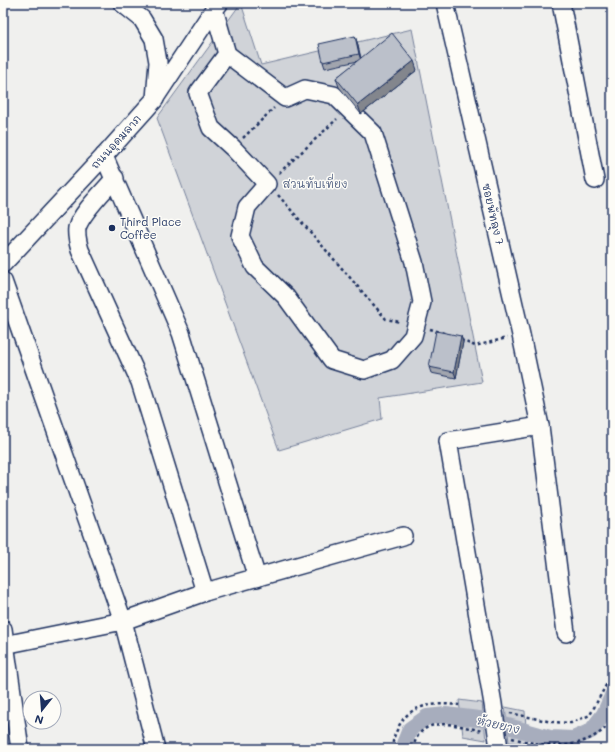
<svg xmlns="http://www.w3.org/2000/svg" width="615" height="752" viewBox="0 0 615 752" font-family="Mali,'Playpen Sans Thai',sans-serif">
<style>
.green{fill:#d0d3d8;stroke:#76819b}
.lines{fill:none;stroke-linecap:round;stroke-linejoin:round}
.canal{stroke:#a7adbd;stroke-width:16}
.minor-casing{stroke:#1b2f5e;stroke-width:20}
.path{stroke:#1b2f5e;stroke-width:2.5;stroke-dasharray:3 3;stroke-linecap:butt}
.minor{stroke:#fdfcf7;stroke-width:17}
.wall{fill:#a1a5ae;stroke:#1b2f5e}
.shaded-wall{fill:#83868d;stroke:#1b2f5e}
.building{fill:#bbc0ca;stroke:#1b2f5e}
.poi-dot{fill:#1b2f5e;stroke:#fdfcf7;stroke-width:1.5}
.labels{text-anchor:middle;stroke-width:3;stroke-linejoin:round;paint-order:stroke}
.street-label{font-size:11px;fill:#1b2f5e;stroke:#fdfcf7}
.park-label{font-size:11px;fill:#48587c;stroke:#fdfcf7}
.poi-label{font-size:11px;fill:#1b2f5e;stroke:#fdfcf7;text-anchor:start}
.water-label{font-size:12px;font-style:italic;fill:#4c5b7f;stroke:#fdfcf7}
</style>
<rect width="100%" height="100%" fill="#f0f0ee"/>
<filter id="ink" filterUnits="userSpaceOnUse"><feTurbulence type="fractalNoise" baseFrequency=".025" numOctaves="2"/><feDisplacementMap in="SourceGraphic" scale="8" xChannelSelector="R" yChannelSelector="G"/><feConvolveMatrix kernelMatrix="1 2 1 2 8 2 1 2 1" color-interpolation-filters="sRGB"/></filter>
<g filter="url(#ink)">
<g class="green">
<polygon points="241,3 261,65 412,29 482,382 380,398 382,419 279,450 157,118"/>
<polygon points="459,700 482,703 486,740 463,736"/>
<polygon points="505,707 525,711 527,746 509,742"/>
</g>
<g class="lines">
<polyline class="canal" points="402,749 410,729 427,717 446,715 487,720 550,738 573,739 591,731 604,714 612,696"/>
<g class="minor-casing">
<g id="minor">
<polyline points="445,3 521,335 540,426 566,633"/>
<polyline points="561,3 595,180"/>
<polyline points="214,9 227,54 285,98 305,89 334,95 373,133 414,262 422,302 413,336 392,360 364,370 332,360 286,297 255,267 240,236 247,207 267,184 233,148 211,128 198,93 227,54"/>
<polyline points="155,98 214,9 219,4"/>
<polyline points="104,156 181,333 257,578"/>
<path d="M115 178C104 191 81 213 77 228 76 235 78 243 80 250L140 382 205 592"/>
<polyline points="3,264 104,156 155,99 158,62 154,39 142,19 122,3"/>
<polyline points="3,281 123,621 156,749"/>
<polyline points="3,629 20,749"/>
<polyline points="4,645 123,621 205,592 403,536"/>
<polyline points="499,749 493,704 448,441 540,426"/>
</g>
</g>
<g class="path">
<polyline points="243,138 274,108"/>
<polyline points="279,173 337,119"/>
<polyline points="278,195 386,319 400,322"/>
<polyline points="430,329 451,335"/>
<polyline points="461,340 475,346 507,338"/>
<polyline points="510,713 552,722 571,723 590,715 612,674"/>
<path d="M512 738C550 748 583 752 612 722"/>
<path d="M393 749C392 741 394 736 398 728 409 703 435 703 459 705"/>
<path d="M413 749C420 713 456 725 482 731"/>
</g>
<use href="#minor" class="minor"/>
</g>
<g class="wall">
<polygon points="355,36 357,42 361,58 417,70 361,114 339,87 336,78 358,61 325,68 323,62"/>
<polygon points="461,336 463,342 456,378 431,373 429,367"/>
</g>
<g class="shaded-wall">
<polygon points="355,36 357,42 361,60 359,54"/>
<polygon points="414,61 417,70 361,114 358,105"/>
<polygon points="461,336 463,342 456,378 454,372"/>
</g>
<g class="building">
<polygon points="392,33 414,61 358,105 336,78"/>
<polygon points="355,36 359,54 323,62 319,44"/>
<polygon points="436,331 461,336 454,372 429,367"/>
</g>
</g>
<circle class="poi-dot" cx="112" cy="228" r="4"/>
<g class="labels">
<g class="street-label">
<text transform="translate(116 142) rotate(-48)" y="4">ถนนอุดมลาภ</text>
<text transform="translate(493 214) rotate(77)" y="4">ซอยพัทลุง 7</text>
</g>
<g class="park-label">
<text x="315" y="188">สวนทับเที่ยง</text>
</g>
<g class="poi-label">
<text x="120" y="226">Third Place<tspan x="120" dy="13">Coffee</tspan></text>
</g>
<g class="water-label">
<text transform="translate(498 725) rotate(13)" y="4">ห้วยยาง</text>
</g>
</g>
<rect width="615" height="752" fill="none" stroke="#fdfcf7" stroke-width="16"/>
<rect x="8" y="8" width="599" height="736" fill="none" stroke="#1b2f5e" stroke-width="1.5" filter="url(#ink)"/>
<g transform="translate(42 710) rotate(197)"><circle r="19" fill="#fdfcf7" stroke="#a3aaba"/>
<path d="M0-3L7 15L0 10L-7 15Z" fill="#1b2f5e"/>
<text y="-6" font-size="11" font-weight="bold" text-anchor="middle" fill="#1b2f5e">N</text>
</g>
</svg>
